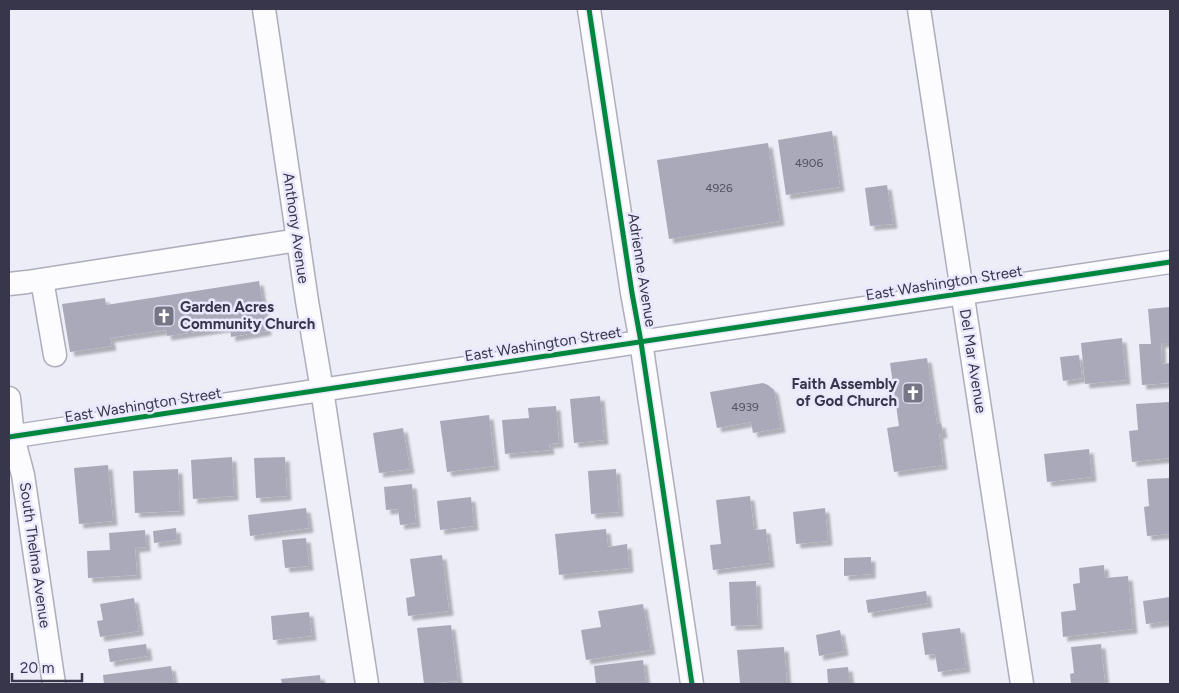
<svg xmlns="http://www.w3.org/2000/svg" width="1179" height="693" viewBox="0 0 1179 693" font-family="Figtree,sans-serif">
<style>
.building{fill:#aaa9b9;filter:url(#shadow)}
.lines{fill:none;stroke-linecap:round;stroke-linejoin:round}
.minor-casing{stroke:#aeadba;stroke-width:25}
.minor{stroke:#fcfcfe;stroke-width:22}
.cycleway-casing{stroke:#e9e8fd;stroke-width:8}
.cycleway{stroke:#00873e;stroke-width:5}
.labels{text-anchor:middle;stroke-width:5;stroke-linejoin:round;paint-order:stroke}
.number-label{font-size:12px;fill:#545366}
.street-label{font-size:15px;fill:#38364a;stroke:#e9e8fd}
.poi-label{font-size:15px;font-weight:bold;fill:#38364a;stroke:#e9e8fd;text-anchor:start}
</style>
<defs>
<filter id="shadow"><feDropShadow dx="4.5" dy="4.5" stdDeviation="1" flood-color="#0004"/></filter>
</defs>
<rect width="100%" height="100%" fill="#ededf8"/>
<g class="building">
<polygon points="832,131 840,187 786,195 778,140"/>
<polygon points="768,143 780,221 669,239 657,160"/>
<polygon points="887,185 893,224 870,226 865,188"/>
<polygon points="259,281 267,331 231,337 230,327 167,336 166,330 110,338 112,346 70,352 62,304 105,298 106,305"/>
<polygon points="1170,307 1170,343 1161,343 1162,364 1170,363 1170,383 1142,385 1139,344 1151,344 1148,309"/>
<polygon points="1122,338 1126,380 1085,384 1081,343"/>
<polygon points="1079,355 1082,378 1063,381 1060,357"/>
<polygon points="927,358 937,424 941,423 943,434 939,434 943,465 894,472 887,428 899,426 890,363"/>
<polygon points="763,383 768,385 774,390 781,428 753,433 751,422 717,428 710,392"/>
<polygon points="600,396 604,440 574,443 570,399"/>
<polygon points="1169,402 1170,417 1170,458 1132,462 1129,431 1138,430 1136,404"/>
<polygon points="556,406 559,443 549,444 550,450 505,454 502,420 529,418 528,408"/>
<polygon points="489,415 495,466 447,472 440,421"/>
<polygon points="403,428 410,469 379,473 373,433"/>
<polygon points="1089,449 1092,477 1047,482 1044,454"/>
<polygon points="232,457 234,496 193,499 191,460"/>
<polygon points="285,457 287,496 256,498 254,458"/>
<polygon points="108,465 113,521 79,524 74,468"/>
<polygon points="178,469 180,511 135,513 133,471"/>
<polygon points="616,469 619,512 591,514 588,471"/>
<polygon points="1170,478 1170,534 1147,536 1144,507 1149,506 1147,479"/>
<polygon points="412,484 416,523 400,525 398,509 386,510 384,487"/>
<polygon points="750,496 754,530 766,529 770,563 713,570 710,545 721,544 716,500"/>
<polygon points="471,497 474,526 440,530 437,501"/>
<polygon points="306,508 309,528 250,536 248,515"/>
<polygon points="825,508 828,541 796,544 793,512"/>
<polygon points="176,528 177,540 154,543 153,531"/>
<polygon points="606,529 608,547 627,544 629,568 559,575 555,534"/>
<polygon points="145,530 146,547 135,548 137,575 88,578 87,551 110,550 109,533"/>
<polygon points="306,538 309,566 285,568 282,540"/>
<polygon points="442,555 449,611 408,616 406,598 415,596 410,559"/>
<polygon points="871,557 871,574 844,576 844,558"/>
<polygon points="1104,565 1105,578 1128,576 1133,629 1063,637 1061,612 1076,610 1073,584 1080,583 1079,568"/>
<polygon points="756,581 758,625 731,626 729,582"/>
<polygon points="926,591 928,603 868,613 866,600"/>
<polygon points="1170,597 1170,621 1146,624 1143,601"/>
<polygon points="134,598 139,631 100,637 97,621 103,620 100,604"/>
<polygon points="643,604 651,650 586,660 581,630 601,627 598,611"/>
<polygon points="309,612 312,636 273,640 271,616"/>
<polygon points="451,625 458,681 424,684 417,628"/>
<polygon points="960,628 966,668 938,672 935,654 925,655 922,633"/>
<polygon points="840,630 844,651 819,656 816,635"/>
<polygon points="146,644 148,656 110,662 108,649"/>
<polygon points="1101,644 1105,684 1071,684 1070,674 1074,673 1071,647"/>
<polygon points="784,647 787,684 740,684 737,650"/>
<polygon points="643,660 646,684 596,684 594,666"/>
<polygon points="171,666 174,684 104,684 103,675"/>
<polygon points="848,667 850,684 828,684 827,669"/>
<polygon points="320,675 321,684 282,684 281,679"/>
</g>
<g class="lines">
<g class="minor-casing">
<g id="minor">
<polyline points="264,9 307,301 322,390 367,684"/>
<polyline points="589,9 632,293 641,342 692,684"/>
<polyline points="919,9 1022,684"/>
<polyline points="42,280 55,355"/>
<polyline points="9,284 27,282 298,240"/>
<polyline points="9,398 13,437 23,475 54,684"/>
<polyline points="9,437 1170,262"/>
</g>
</g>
<use href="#minor" class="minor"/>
<g class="cycleway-casing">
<g id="cycleway">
<polyline points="589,9 632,293 641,342 692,684"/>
<polyline points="9,437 1170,262"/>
</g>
</g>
<use href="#cycleway" class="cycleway"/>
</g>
<defs>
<g id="church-square" transform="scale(1.125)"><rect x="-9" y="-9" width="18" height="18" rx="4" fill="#777687" stroke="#e9e8fd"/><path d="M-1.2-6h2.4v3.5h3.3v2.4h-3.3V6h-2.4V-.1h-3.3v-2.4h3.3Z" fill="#fff"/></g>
</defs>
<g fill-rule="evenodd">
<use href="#church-square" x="164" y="316"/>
<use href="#church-square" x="913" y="393"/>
</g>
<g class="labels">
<g class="number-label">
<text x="809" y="167">4906</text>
<text x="719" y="192">4926</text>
<text x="745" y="411">4939</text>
</g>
<g class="street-label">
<text transform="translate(296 228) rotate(82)" y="5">Anthony Avenue</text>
<text transform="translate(642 270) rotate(81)" y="5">Adrienne Avenue</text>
<text transform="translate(944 283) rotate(-9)" y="5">East Washington Street</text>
<text transform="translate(543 344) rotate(-9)" y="5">East Washington Street</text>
<text transform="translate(973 361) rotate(81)" y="5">Del Mar Avenue</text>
<text transform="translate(143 405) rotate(-9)" y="5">East Washington Street</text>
<text transform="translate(35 555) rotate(82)" y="5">South Thelma Avenue</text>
</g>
<g class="poi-label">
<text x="180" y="312">Garden Acres<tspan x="180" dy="17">Community Church</tspan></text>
<text x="897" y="389" text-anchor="end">Faith Assembly<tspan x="897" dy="17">of God Church</tspan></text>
</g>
</g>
<rect width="1179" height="693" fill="none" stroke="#38364a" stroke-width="20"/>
<path d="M12 673v8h70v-8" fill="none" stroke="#38364a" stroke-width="2.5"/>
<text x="20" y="673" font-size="15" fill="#38364a" stroke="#e9e8fd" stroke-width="4" paint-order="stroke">20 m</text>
</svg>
